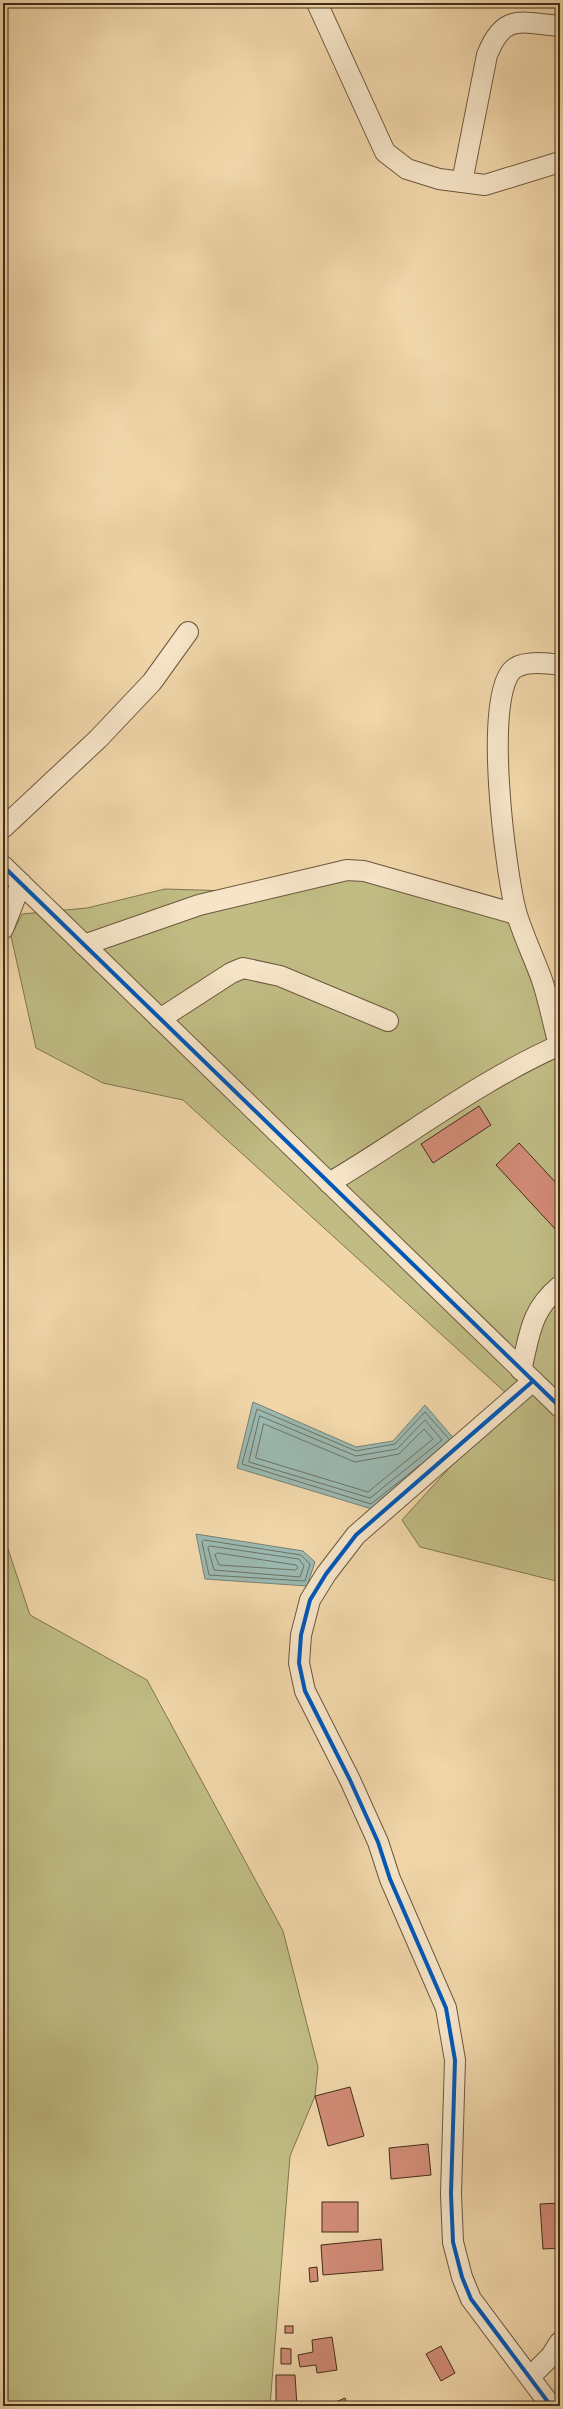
<svg xmlns="http://www.w3.org/2000/svg" width="563" height="2409" viewBox="0 0 563 2409" font-family="'IM FELL Great Primer',serif">
<style>
.green{fill:#c0bc84;stroke:#81744e}
.water{fill:#9bb8b0;stroke:#778074}
.lines{fill:none;stroke-linecap:round;stroke-linejoin:round}
.shore{stroke:#6e7264;stroke-width:1}
.building{fill:#d18b76;stroke:#422d19}
.minor-casing{stroke:#6e573d;stroke-width:22}
.minor{stroke:#f5e4c7;stroke-width:20}
.cycleway-casing{stroke:#f5e4c7;stroke-width:6}
.cycleway{stroke:#0057b8;stroke-width:4}
</style>
<rect width="100%" height="100%" fill="#f0d6a9"/>
<filter id="stains"><feTurbulence type="fractalNoise" baseFrequency=".005" numOctaves="4"/><feColorMatrix values="0 0 0 0 .2 0 0 0 0 .09 0 0 0 0 .02 0 0 0 .5 -.17"/></filter>
<radialGradient id="worn" r=".72"><stop offset=".6" stop-color="#630" stop-opacity="0"/><stop offset="1" stop-color="#630" stop-opacity=".3"/></radialGradient>
<g class="green">
<polygon points="330,872 510,920 560,995 560,1582 420,1547 402,1520 480,1434 507,1394 183,1100 103,1083 36,1048 11,936 22,914 87,908 165,889 232,891"/>
<polygon points="3,1534 30,1615 147,1680 283,1931 318,2067 315,2096 290,2156 270,2406 3,2406"/>
</g>
<g class="water">
<polygon points="253,1402 356,1447 393,1441 425,1405 456,1441 372,1509 237,1468"/>
<polygon points="196,1534 303,1551 315,1562 307,1586 205,1579"/>
</g>
<g class="lines">
<g class="shore">
<polygon points="260,1416 356,1456 397,1449 425,1420 442,1440 370,1498 249,1462"/>
<polygon points="264,1424 355,1462 399,1454 424,1429 433,1439 368,1492 256,1458"/>
<polyline points="420,1465 371,1504 242,1464 257,1409 356,1451 395,1444 425,1412 449,1439"/>
<polygon points="204,1540 301,1555 310,1564 305,1581 209,1575 202,1542"/>
<polygon points="210,1546 299,1559 304,1566 300,1577 214,1570 208,1548"/>
<polygon points="218,1553 296,1565 298,1568 295,1570 219,1565 215,1555"/>
</g>
</g>
<g class="building">
<polygon points="479,1106 491,1125 433,1163 421,1144"/>
<polygon points="519,1143 560,1187 560,1228 557,1231 496,1165"/>
<polygon points="350,2087 364,2136 328,2146 315,2096"/>
<polygon points="428,2144 431,2175 391,2179 389,2148"/>
<rect x="322" y="2202" width="36" height="30"/>
<polygon points="560,2203 560,2248 543,2249 540,2204"/>
<polygon points="381,2239 383,2270 323,2275 321,2245"/>
<polygon points="317,2267 318,2281 310,2282 309,2268"/>
<rect x="285" y="2326" width="8" height="7"/>
<polygon points="332,2337 337,2370 317,2373 316,2365 300,2367 298,2355 313,2352 312,2340"/>
<polygon points="441,2346 455,2373 441,2381 426,2354"/>
<polygon points="281,2348 291,2349 291,2364 281,2364"/>
<polygon points="276,2375 295,2375 297,2406 283,2406 283,2402 276,2402"/>
<polygon points="345,2398 348,2406 327,2406"/>
<polygon points="384,2401 386,2406 373,2406"/>
</g>
<g class="lines">
<g class="minor-casing">
<g id="minor">
<polyline points="317,3 385,152 407,169 439,179 485,185 560,162"/>
<path d="M462 182 487 55C504 12 521 23 560 26"/>
<polyline points="3,828 98,739 152,682 188,632"/>
<polyline points="3,866 560,1407"/>
<polyline points="3,929 21,883"/>
<polyline points="84,945 199,905 347,870 364,871 516,914"/>
<polyline points="160,1019 231,973 243,968 280,976 388,1021"/>
<path d="M559 1045C553 1024 549 1001 542 980 534 958 524 937 517 915 506 878 481 689 515 668 526 661 547 663 560 665"/>
<path d="M329 1183C406 1138 478 1081 560 1045"/>
<path d="M521 1370C530 1334 530 1311 560 1286"/>
<polyline points="533,1381 356,1535 326,1574 310,1600 301,1635 299,1663 305,1691 350,1780 378,1842 390,1879 446,2008 455,2060 451,2194 453,2242 462,2277 471,2299 551,2406"/>
<polyline points="530,2377 551,2356 560,2342"/>
</g>
</g>
<use href="#minor" class="minor"/>
<g class="cycleway-casing">
<g id="cycleway">
<polyline points="3,866 560,1407"/>
<polyline points="533,1381 356,1535 326,1574 310,1600 301,1635 299,1663 305,1691 350,1780 378,1842 390,1879 446,2008 455,2060 451,2194 453,2242 462,2277 471,2299 551,2406"/>
</g>
</g>
<use href="#cycleway" class="cycleway"/>
</g>
<rect width="563" height="2409" fill="none" stroke="#f0d6a9" stroke-width="16"/>
<rect x="4" y="4" width="555" height="2401" fill="none" stroke="#422d19" stroke-width="2"/>
<rect x="8" y="8" width="547" height="2393" fill="none" stroke="#422d19"/>
<rect width="100%" height="100%" filter="url(#stains)"/>
<rect width="100%" height="100%" fill="url(#worn)"/>
</svg>
